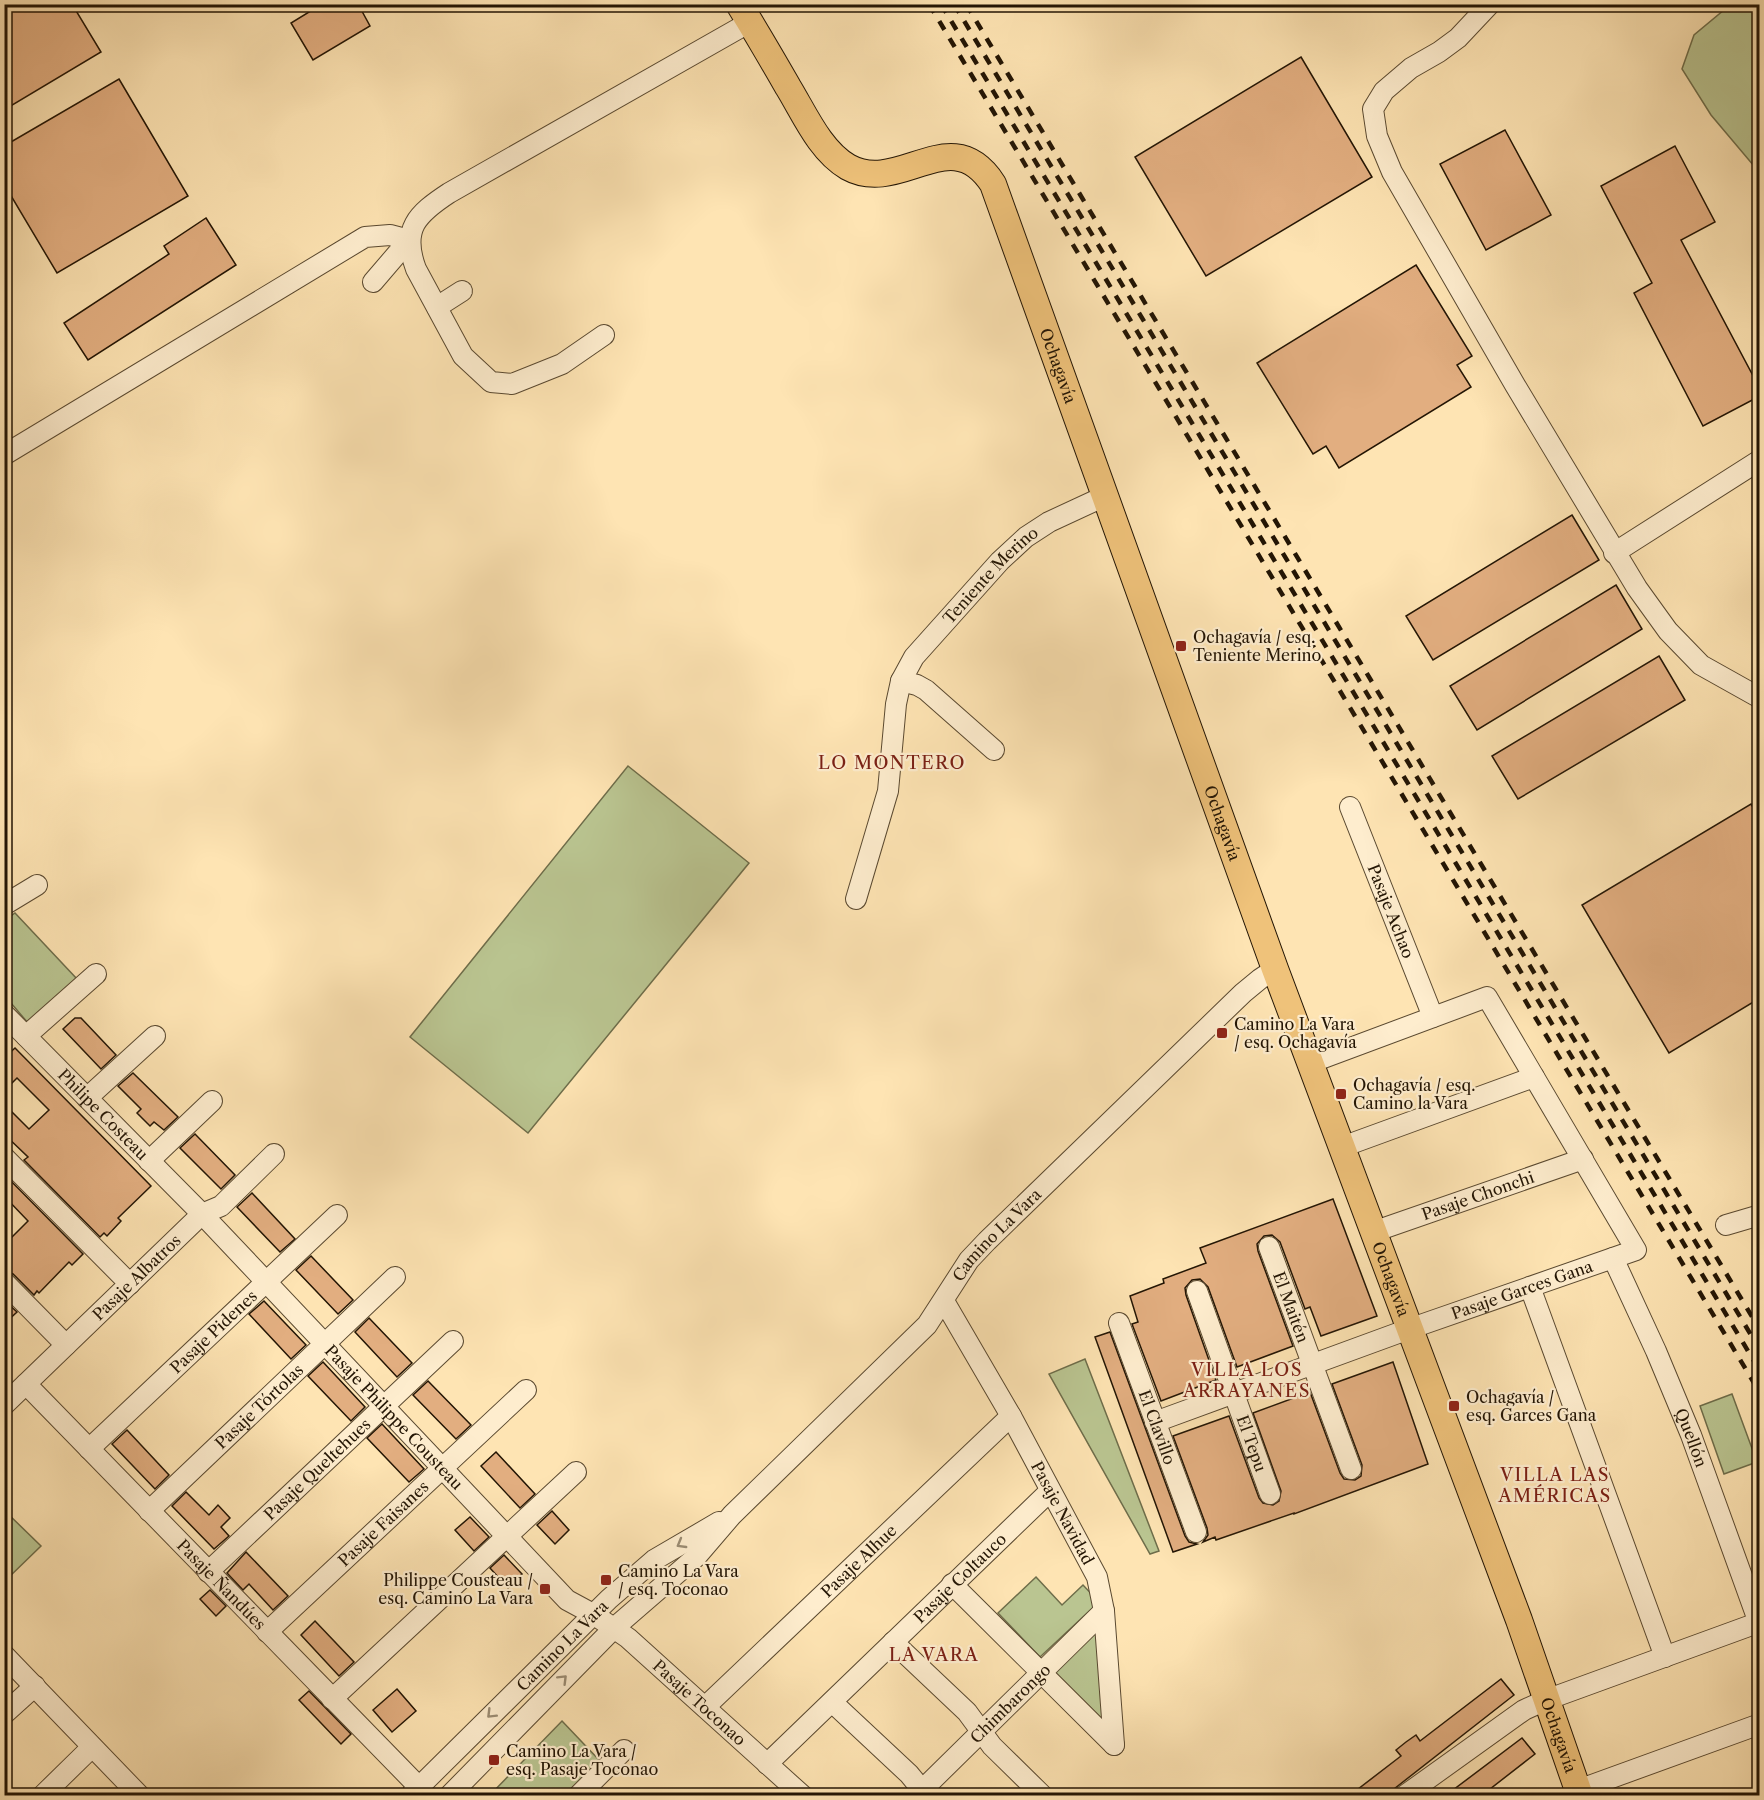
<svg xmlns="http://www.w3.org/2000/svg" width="1764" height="1800" viewBox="0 0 1764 1800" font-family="'Libre Caslon Text',serif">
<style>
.green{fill:#bac591;stroke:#6e6d4a;stroke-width:1.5}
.building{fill:#e2ae80;stroke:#231504;stroke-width:1.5}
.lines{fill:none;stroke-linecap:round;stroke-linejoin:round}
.minor-casing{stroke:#5a4930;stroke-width:22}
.major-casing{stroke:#231504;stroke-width:28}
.minor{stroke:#feedce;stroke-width:20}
.major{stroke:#efc27a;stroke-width:26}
.rail{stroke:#231504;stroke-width:4.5;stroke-dasharray:10 10;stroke-linecap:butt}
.oneway{stroke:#9b8c73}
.poi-dot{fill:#8f2418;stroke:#feedce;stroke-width:2}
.labels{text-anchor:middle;stroke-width:4.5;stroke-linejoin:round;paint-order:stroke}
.street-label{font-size:16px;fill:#231504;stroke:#feedce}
.poi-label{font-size:16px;fill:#231504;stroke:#feedce;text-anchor:start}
.neighbourhood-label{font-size:18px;letter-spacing:1.5px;fill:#7a1f14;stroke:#feedce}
</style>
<rect width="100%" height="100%" fill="#fee4b3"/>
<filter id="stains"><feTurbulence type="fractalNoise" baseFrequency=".00333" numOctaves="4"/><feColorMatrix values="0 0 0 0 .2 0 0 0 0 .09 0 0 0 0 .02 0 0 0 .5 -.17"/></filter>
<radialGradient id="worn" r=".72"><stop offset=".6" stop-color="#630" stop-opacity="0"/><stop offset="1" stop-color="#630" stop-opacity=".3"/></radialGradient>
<g class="green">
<polygon points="1730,5 1759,5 1759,172 1711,115 1682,69 1694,35"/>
<polygon points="628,766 749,863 528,1133 410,1037"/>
<polygon points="15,913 77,979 28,1023 5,996 4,921"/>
<polygon points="1085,1359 1159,1551 1150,1554 1049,1374"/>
<polygon points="1732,1394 1757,1462 1724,1474 1700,1406"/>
<polygon points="4,1510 41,1546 6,1580 4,1578"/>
<polygon points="1036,1577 1062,1605 1083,1585 1099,1602 1040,1657 998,1613"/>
<polygon points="1097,1629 1106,1726 1053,1672"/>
<polygon points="562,1721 600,1761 566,1795 489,1796"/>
</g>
<g class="building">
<polygon points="4,4 72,4 101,52 4,110"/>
<polygon points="322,4 358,4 370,26 313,60 291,23"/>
<polygon points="1301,57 1372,177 1206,276 1135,157"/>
<polygon points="119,79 188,196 57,273 4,184 4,146"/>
<polygon points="1505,130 1551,215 1486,250 1440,164"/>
<polygon points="1675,146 1715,222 1681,240 1760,389 1760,396 1703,426 1634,293 1652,283 1601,186"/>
<polygon points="206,218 236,265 88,360 64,323 169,254 164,246"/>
<polygon points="1416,265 1472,356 1457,365 1471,387 1339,468 1326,446 1313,454 1257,363"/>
<polygon points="1572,515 1599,560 1433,660 1406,616"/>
<polygon points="1616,585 1642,629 1477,730 1450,686"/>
<polygon points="1659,656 1685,700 1518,799 1492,756"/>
<polygon points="1751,804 1760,819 1760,998 1669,1053 1582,905"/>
<polygon points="75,1018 81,1018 116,1055 101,1069 63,1029"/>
<polygon points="15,1048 151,1186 118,1218 121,1221 107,1236 104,1233 100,1237 24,1160 28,1157 4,1134 4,1104 29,1129 49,1110 17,1078 4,1091 4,1058"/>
<polygon points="133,1073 178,1117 164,1130 154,1122 150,1126 137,1113 141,1109 118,1086"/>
<polygon points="195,1134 235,1175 221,1189 180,1148"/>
<polygon points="7,1177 83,1254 72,1265 69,1262 39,1293 37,1291 34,1295 13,1274 4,1270 4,1245 28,1221 4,1196 4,1180"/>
<polygon points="252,1193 295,1239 280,1252 237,1207"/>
<polygon points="1333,1199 1377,1316 1321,1336 1310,1307 1305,1309 1280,1242 1272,1235 1264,1236 1257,1244 1258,1251 1293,1346 1237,1367 1208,1287 1200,1279 1192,1280 1185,1288 1186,1295 1216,1380 1161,1401 1132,1324 1138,1322 1130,1296 1164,1283 1163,1279 1206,1263 1200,1248"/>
<polygon points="311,1256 353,1300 338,1314 296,1270"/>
<polygon points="4,1300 17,1312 4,1324"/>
<polygon points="264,1301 306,1345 291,1359 249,1314"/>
<polygon points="369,1318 412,1363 397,1377 355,1332"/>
<polygon points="1110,1332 1185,1536 1189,1542 1197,1544 1173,1552 1095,1337"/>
<polygon points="323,1362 365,1407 351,1421 308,1376"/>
<polygon points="1393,1362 1428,1464 1294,1514 1294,1513 1216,1540 1215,1537 1203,1542 1208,1535 1207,1528 1173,1436 1229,1416 1259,1498 1263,1503 1273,1505 1279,1501 1281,1491 1253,1413 1310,1392 1340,1473 1344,1479 1355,1480 1361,1476 1362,1465 1332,1384"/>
<polygon points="428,1381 471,1425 456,1439 413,1395"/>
<polygon points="382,1424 424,1469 409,1482 367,1438"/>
<polygon points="127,1430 169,1475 155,1489 112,1444"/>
<polygon points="496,1452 535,1494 520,1508 481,1466"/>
<polygon points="186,1492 209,1515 218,1505 230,1518 221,1527 229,1536 214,1549 172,1506"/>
<polygon points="552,1511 569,1530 555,1544 537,1525"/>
<polygon points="470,1517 489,1537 474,1551 455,1530"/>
<polygon points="246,1552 288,1596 273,1610 249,1584 243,1590 227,1573"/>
<polygon points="504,1555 522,1574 508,1588 490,1568"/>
<polygon points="210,1590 226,1606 216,1616 200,1599"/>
<polygon points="315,1621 354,1662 339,1676 301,1635"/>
<polygon points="1501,1679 1514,1695 1385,1796 1349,1796 1401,1756 1396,1750 1406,1742 1416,1735 1420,1741"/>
<polygon points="397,1689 416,1711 392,1732 373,1710"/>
<polygon points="309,1691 351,1734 341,1744 299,1700"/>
<polygon points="1522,1738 1535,1754 1481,1796 1445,1796"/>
</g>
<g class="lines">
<g class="minor-casing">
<g id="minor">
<polyline points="1490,4 1458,38 1439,52 1411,68 1384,91 1373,109 1377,136 1392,172 1515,385 1637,588 1668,631 1701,665 1760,698"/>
<polyline points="437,307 462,291"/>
<path d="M604 335 562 364 512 384 491 382 463 356 416 269C401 229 417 214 449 193L750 22"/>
<polyline points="4,455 365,237 390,235 409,240 373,282"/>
<polyline points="1614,553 1760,460"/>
<polyline points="901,681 917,685 926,690 994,750"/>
<path id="s1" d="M1350 807 1433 1017"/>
<path id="s2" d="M856 899 888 791 896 704 901 681 914 657 1000 561 1026 537 1049 522 1105 496"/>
<polyline points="4,905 37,885"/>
<path id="s3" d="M4 1014 202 1214 567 1600 593 1614 628 1638 803 1796"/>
<polyline points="26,1036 96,974"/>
<polyline points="87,1098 155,1036"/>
<polyline points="1342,1147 1534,1077"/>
<polyline points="4,1157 130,1284"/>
<polyline points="149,1161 212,1101"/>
<polyline points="1726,1225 1760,1215"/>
<path id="s4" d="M1373 1232 1583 1159"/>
<path id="s5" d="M1269 1247 1351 1469"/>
<path id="s6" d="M1613 1258 1656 1351 1691 1435 1759 1623"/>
<polyline points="4,1282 66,1345"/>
<polyline points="1530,1287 1665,1657"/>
<path id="s7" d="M1197 1291 1270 1494"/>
<path id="s8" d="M944 1301 1011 1416 1097 1577 1104 1611 1114 1745"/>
<path id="s9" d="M1119 1323 1196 1532"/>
<path id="s10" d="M26 1384 418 1786"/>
<path id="s11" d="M4 1405 202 1214 221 1206 274 1154"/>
<path id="s12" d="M1155 1422 1409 1329 1636 1250 1487 997 1310 1063"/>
<path id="s13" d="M89 1449 337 1215"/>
<path id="s14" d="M149 1511 395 1277"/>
<path id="s15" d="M208 1572 453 1341"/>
<polyline points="952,1584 1114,1745"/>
<path id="s16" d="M267 1632 526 1390"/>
<polyline points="893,1642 967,1712 992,1746 1043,1796"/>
<polyline points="4,1655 140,1796"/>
<polyline points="332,1699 576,1472"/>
<polyline points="832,1702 909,1774 927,1796"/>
<path id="s17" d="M705 1707 1011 1416"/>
<polyline points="4,1714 35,1686"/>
<path id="s18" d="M767 1764 1050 1491"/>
<polyline points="1578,1790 1760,1724"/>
<polyline points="42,1796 92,1747"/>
<path id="s19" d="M410 1796 609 1599 654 1560 719 1522"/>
<path id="s20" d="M449 1796 614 1628 696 1557 732 1515 927 1325 969 1260 987 1241 1243 993 1260 979 1275 969"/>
<polyline points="578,1796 624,1750"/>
<path id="s21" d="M916 1796 1104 1611"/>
<polyline points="1404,1796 1524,1710 1546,1700 1760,1622"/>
</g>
</g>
<g class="major-casing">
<g id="major">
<path id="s22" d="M739 4C756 32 772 59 788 87 804 113 820 151 848 167 900 196 951 119 993 184L1275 969 1519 1620 1580 1796"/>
</g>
</g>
<use href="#minor" class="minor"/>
<use href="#major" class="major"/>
<g class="rail">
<polyline points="929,4 1760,1393"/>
<polyline points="941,4 1760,1371"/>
<polyline points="954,4 1760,1350"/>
<polyline points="966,4 1760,1330"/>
</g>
</g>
<defs><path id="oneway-chevron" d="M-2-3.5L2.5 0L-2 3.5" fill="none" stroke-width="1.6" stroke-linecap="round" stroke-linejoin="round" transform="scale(1.5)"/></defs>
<g class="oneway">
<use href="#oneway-chevron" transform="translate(681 1544) rotate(150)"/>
<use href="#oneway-chevron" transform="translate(563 1679) rotate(-45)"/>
<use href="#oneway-chevron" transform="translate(491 1714) rotate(135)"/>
</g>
<g class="poi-dot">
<rect x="1175" y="640" width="12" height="12" rx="3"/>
<rect x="1216" y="1027" width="12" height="12" rx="3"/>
<rect x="1335" y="1088" width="12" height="12" rx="3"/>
<rect x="1448" y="1400" width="12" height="12" rx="3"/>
<rect x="600" y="1574" width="12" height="12" rx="3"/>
<rect x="539" y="1583" width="12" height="12" rx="3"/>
<rect x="488" y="1754" width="12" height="12" rx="3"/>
</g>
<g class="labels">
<g class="street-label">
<text dy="6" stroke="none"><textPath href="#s22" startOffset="549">Ochagavía</textPath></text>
<text dy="6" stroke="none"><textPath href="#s2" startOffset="363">Teniente Merino</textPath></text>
<text dy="6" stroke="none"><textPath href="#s22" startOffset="1035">Ochagavía</textPath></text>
<text dy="6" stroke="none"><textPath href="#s1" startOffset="112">Pasaje Achao</textPath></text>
<text dy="6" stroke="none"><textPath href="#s3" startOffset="141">Philipe Costeau</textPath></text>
<text dy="6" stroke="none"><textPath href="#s4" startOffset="111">Pasaje Chonchi</textPath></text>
<text dy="6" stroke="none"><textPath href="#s20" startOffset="786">Camino La Vara</textPath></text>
<text dy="6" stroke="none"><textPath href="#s11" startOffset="184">Pasaje Albatros</textPath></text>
<text dy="6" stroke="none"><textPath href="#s22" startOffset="1521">Ochagavía</textPath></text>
<text dy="6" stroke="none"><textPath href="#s12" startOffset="390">Pasaje Garces Gana</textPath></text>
<text dy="6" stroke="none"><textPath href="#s5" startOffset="64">El Maitén</textPath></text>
<text dy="6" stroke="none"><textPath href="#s13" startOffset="171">Pasaje Pidenes</textPath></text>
<text dy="6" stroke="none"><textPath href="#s14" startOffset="152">Pasaje Tórtolas</textPath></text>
<text dy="6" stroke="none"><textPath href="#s3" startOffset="561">Pasaje Philippe Cousteau</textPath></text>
<text dy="6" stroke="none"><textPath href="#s9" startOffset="111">El Clavillo</textPath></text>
<text dy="6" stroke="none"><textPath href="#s6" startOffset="196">Quellón</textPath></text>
<text dy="6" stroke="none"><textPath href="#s7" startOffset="162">El Tepu</textPath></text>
<text dy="6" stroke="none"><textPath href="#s15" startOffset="150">Pasaje Queltehues</textPath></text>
<text dy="6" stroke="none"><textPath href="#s8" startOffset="243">Pasaje Navidad</textPath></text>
<text dy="6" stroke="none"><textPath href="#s16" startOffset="159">Pasaje Faisanes</textPath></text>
<text dy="6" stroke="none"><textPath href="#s17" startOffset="212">Pasaje Alhue</textPath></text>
<text dy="6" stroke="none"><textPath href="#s18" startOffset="268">Pasaje Coltauco</textPath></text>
<text dy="6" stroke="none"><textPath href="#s10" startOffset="280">Pasaje Ñandúes</textPath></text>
<text dy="6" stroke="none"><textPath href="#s19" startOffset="214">Camino La Vara</textPath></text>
<text dy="6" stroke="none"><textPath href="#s3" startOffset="981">Pasaje Toconao</textPath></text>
<text dy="6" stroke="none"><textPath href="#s21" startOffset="132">Chimbarongo</textPath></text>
<text dy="6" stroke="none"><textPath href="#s22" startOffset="2007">Ochagavía</textPath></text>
</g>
<g class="poi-label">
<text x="1193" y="643">Ochagavía / esq.<tspan x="1193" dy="18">Teniente Merino</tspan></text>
<text x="1234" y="1030">Camino La Vara<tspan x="1234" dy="18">/ esq. Ochagavía</tspan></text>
<text x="1353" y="1091">Ochagavía / esq.<tspan x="1353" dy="18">Camino la Vara</tspan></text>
<text x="1466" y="1403">Ochagavía /<tspan x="1466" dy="18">esq. Garces Gana</tspan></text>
<text x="618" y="1577">Camino La Vara<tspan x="618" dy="18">/ esq. Toconao</tspan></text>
<text x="533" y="1586" text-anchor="end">Philippe Cousteau /<tspan x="533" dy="18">esq. Camino La Vara</tspan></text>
<text x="506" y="1757">Camino La Vara /<tspan x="506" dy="18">esq. Pasaje Toconao</tspan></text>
</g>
<g class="neighbourhood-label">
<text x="892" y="769">LO MONTERO</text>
<text x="1247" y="1376">VILLA LOS<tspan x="1247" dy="21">ARRAYANES</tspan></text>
<text x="1555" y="1481">VILLA LAS<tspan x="1555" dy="21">AMÉRICAS</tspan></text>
<text x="934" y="1661">LA VARA</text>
</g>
</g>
<rect width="1764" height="1800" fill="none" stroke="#fee4b3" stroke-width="24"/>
<rect x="6" y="6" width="1752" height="1788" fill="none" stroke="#231504" stroke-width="3"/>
<rect x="12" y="12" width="1740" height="1776" fill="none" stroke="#231504" stroke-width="1.5"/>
<rect width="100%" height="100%" filter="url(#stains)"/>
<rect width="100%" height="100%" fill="url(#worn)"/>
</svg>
